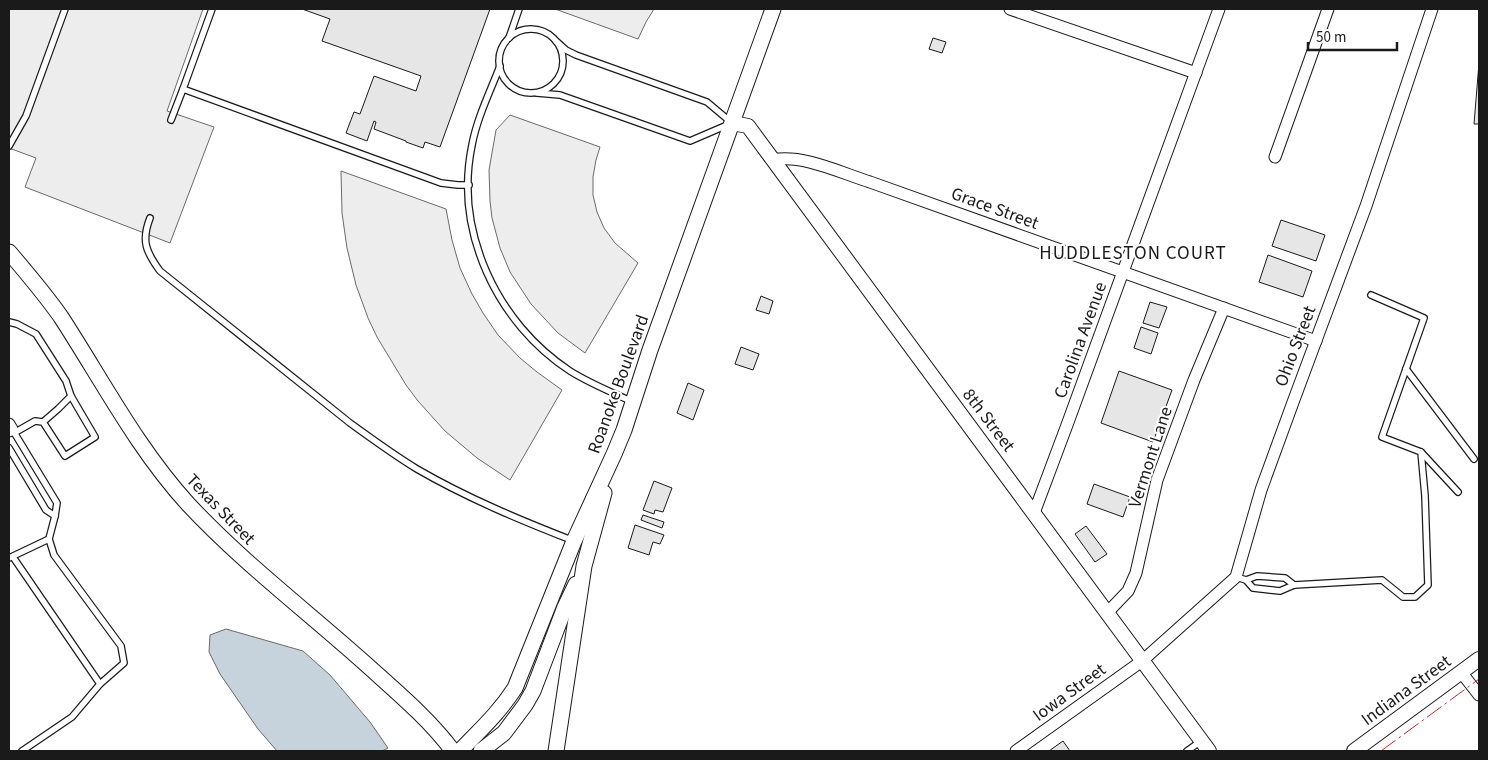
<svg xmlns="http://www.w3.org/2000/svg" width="1488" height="760" viewBox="0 0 1488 760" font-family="'Source Sans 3',sans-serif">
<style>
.parking{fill:#ededed;stroke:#6a6a6a}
.water{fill:#c6d2dc;stroke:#6a6a6a}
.building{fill:#e6e6e6;stroke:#1a1a1a}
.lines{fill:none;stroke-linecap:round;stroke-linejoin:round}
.service-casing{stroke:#1a1a1a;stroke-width:8}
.minor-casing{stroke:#1a1a1a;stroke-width:13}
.tertiary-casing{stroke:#1a1a1a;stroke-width:16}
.secondary-casing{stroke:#1a1a1a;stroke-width:17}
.service{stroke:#fff;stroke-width:5.5}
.minor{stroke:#fff;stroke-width:11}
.tertiary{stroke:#fff;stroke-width:14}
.secondary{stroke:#fff;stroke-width:15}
.power{stroke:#c62828;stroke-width:1;stroke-dasharray:18 4 2.5 4;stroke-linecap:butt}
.labels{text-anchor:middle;stroke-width:4;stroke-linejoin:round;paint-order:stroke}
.street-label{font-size:18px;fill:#1a1a1a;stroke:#fff}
.neighbourhood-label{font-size:19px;letter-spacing:1px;fill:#1a1a1a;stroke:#fff}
</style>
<rect width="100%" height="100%" fill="#fff"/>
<g class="parking">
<polygon points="9,9 203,9 167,111 214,127 170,243 25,187 36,158 9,148"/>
<polygon points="555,9 654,9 646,22 638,39"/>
<polygon points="510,115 600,147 596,160 593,177 593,195 597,212 604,228 615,243 638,263 585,353 558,333 531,304 510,272 500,248 492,218 490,201 489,170 496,130"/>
<polygon points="341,171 446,209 452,240 460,268 472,294 483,313 498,335 520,358 537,372 562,390 510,480 477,458 445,431 418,401 406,385 377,337 368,318 356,285 347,248 342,213"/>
</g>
<polygon class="water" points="226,629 303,651 330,675 370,722 388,748 382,751 277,751 258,729 220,674 209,652 210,635"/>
<g class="building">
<polygon points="302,9 490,9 440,147 425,142 423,148 406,142 406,141 374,129 376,122 374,121 367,141 346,133 354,112 360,114 374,76 416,91 421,76 322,41 330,19"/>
<polygon points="933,38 946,42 942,53 929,49"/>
<polygon points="1479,63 1479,124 1474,124"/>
<polygon points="1281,220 1325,235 1316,261 1272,246"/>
<polygon points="1268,255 1312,271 1303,297 1259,282"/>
<polygon points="761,296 773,301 769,314 756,310"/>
<polygon points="1150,302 1167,307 1159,328 1143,323"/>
<polygon points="1141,327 1158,333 1151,354 1134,348"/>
<polygon points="741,347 759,354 753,370 735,364"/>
<polygon points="1119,371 1172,390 1153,442 1101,423"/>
<polygon points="688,383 704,390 693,420 677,413"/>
<polygon points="654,481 672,488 663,512 655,510 654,514 643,510"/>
<polygon points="1094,484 1130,497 1123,517 1087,504"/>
<polygon points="643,515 664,522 662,528 641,520"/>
<polygon points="635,525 664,535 660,544 653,542 649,555 628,548"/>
<polygon points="1086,526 1107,554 1095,562 1075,534"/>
<polygon points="1063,741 1070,751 1049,751"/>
</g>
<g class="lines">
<g class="service-casing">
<g id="service">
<polyline points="212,9 183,89 441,183 458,185 469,185"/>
<circle cx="531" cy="61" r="32"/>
<polyline points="509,38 519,9"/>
<path d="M500 66C490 92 477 118 472 145 454 232 497 323 570 371 589 383 611 392 631 401"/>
<polyline points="537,93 560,95 690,141 732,123 707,102 576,55 566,50 556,41"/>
<polyline points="171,120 183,89"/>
<polyline points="9,146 26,116 65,9"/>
<path d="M150 218C141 241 146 252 160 271L350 423C372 439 394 455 417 469 467 498 520 520 574 541"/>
<polyline points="9,322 17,324 36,334 66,381 71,396 95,437 65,456 43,422 35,421 14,433"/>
<polyline points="1406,369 1474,459"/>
<polyline points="43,422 58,409 71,396"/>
<polyline points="12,429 57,503 55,516 49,539 54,555 121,646 124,663 100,684 72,717 22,751"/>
<polyline points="9,448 46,510 55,516"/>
<polyline points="1421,452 1458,492"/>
<polyline points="13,557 100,684"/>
<polyline points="9,558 49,539"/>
<polyline points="1236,577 1246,580 1253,588 1280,591 1294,585 1382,580 1403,597 1415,597 1428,585 1425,496 1421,452 1382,437 1424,318 1371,295"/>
<polyline points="1246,580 1257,576 1285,578 1294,585"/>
<polyline points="1187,751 1201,741"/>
</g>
</g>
<g class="minor-casing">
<g id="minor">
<polyline points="1010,9 1196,73"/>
<polyline points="1275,157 1328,9"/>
<path d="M773 160C803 154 841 173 870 182L1316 341"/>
<polyline points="9,424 12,429 9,431"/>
<polyline points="1034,513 1067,425 1219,9"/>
<polyline points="1107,613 1128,591 1136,573 1157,480 1194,380 1224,308"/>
<polyline points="1461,672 1479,695"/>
<polyline points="1016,751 1142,661 1236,577 1261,490 1292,405 1366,206 1432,9"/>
</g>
</g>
<g class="tertiary-casing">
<g id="tertiary">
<polyline points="732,123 748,126 1209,751"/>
<polyline points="1354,751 1479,659"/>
</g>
</g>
<g class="secondary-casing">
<g id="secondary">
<path d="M9 252C27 273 45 294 61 317 102 380 137 448 188 504 243 563 308 612 368 666 398 693 429 719 453 751"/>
<path d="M460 751C480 730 499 713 515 688L574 541 614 454 624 430 650 350 773 9"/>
<polyline points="481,751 504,733 525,705 533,691 565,607 576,584"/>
<polyline points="556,751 584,566 604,493"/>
</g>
</g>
<use href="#service" class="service"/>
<use href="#minor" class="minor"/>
<use href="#tertiary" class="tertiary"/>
<use href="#secondary" class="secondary"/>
<polyline class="power" points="1381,751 1479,679"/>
</g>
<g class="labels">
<g class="street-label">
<text transform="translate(995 208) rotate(20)" y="6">Grace Street</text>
<text transform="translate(1080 340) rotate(-70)" y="6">Carolina Avenue</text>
<text transform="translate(1295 346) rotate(-69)" y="6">Ohio Street</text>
<text transform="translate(618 384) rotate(-70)" y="6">Roanoke Boulevard</text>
<text transform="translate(989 420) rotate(53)" y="6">8th Street</text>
<text transform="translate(1150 457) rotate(-72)" y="6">Vermont Lane</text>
<text transform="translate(221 509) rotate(46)" y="6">Texas Street</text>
<text transform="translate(1406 690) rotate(-36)" y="6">Indiana Street</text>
<text transform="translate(1069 692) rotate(-36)" y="6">Iowa Street</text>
</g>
<g class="neighbourhood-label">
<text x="1133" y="259">HUDDLESTON COURT</text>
</g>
</g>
<rect width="1488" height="760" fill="none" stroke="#1a1a1a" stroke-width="20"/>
<path d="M1308 42v8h89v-8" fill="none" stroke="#1a1a1a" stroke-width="2.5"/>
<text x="1316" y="42" font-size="15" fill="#1a1a1a" stroke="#ffffff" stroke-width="4" paint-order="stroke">50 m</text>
</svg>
